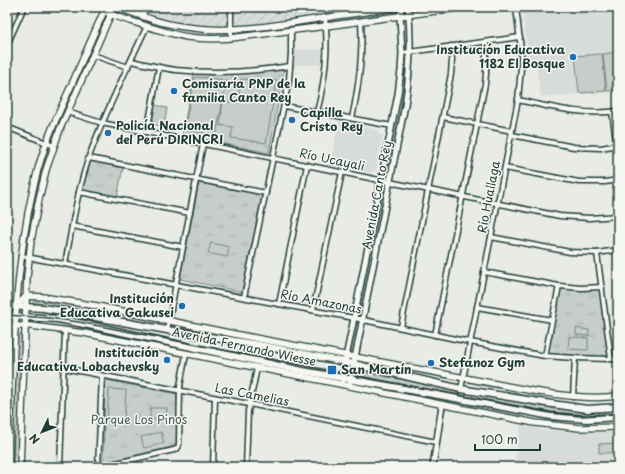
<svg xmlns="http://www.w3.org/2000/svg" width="625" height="474" viewBox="0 0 625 474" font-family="'Playpen Sans',sans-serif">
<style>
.built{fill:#d8dcd8}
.industrial{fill:url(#industrial-furrows)}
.grass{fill:url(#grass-dots);stroke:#73867e}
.park{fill:url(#park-tufts);stroke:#73867e}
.garden{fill:#c7cec9;stroke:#73867e}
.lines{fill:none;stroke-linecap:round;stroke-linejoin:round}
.minor-casing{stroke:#1f3d34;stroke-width:7}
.tertiary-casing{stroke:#1f3d34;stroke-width:8}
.secondary-casing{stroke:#1f3d34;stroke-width:8}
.primary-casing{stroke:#1f3d34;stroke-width:9}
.minor{stroke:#f6f6f2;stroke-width:4}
.tertiary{stroke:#f6f6f2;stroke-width:5}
.secondary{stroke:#f6f6f2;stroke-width:5.5}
.primary{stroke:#f6f6f2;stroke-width:6}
.rail{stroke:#1f3d34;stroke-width:1.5}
.poi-dot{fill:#1f6fb2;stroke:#f6f6f2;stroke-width:1.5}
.labels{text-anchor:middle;stroke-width:3;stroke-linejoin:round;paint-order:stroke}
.poi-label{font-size:12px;font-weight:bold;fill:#1f3d34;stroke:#f6f6f2;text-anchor:start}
.street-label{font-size:12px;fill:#1f3d34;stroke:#f6f6f2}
.park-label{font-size:12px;fill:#415a52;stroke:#f6f6f2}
</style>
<defs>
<pattern id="industrial-furrows" width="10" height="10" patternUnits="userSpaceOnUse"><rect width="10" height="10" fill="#d8dcd8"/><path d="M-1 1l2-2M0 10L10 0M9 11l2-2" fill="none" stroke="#b9beba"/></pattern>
<pattern id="grass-dots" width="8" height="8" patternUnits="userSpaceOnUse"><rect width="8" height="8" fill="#c7cec9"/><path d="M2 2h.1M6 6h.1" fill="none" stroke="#aab2ad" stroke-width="1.8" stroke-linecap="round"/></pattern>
<pattern id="park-tufts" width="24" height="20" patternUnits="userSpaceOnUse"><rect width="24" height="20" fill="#c7cec9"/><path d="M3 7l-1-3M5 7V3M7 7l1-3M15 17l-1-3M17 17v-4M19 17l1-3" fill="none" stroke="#aab2ad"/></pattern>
</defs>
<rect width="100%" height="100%" fill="#e9ebe7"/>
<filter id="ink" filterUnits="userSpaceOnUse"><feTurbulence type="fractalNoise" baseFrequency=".025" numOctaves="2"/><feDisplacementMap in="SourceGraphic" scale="8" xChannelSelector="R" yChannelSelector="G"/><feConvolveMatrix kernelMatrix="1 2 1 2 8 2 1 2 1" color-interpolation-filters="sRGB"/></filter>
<g filter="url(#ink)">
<g class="built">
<polygon points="522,7 618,7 618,92 541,97 536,66 527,67 527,48"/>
<polygon points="321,49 321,65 294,65 294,50"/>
<polygon points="339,121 379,130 379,133 380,135 383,135 376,171 374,170 372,171 371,173 330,164"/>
<polygon points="521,425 539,429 541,430 546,431 548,429 569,432 618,432 618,467 514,467"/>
</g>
<polygon class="industrial" points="110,7 430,7 240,33 219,34 193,32 157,25 110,8"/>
<g class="grass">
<path d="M120 10 186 29 202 32 225 33 224 37C186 37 155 28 119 14L118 12Z"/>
<polygon points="394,10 394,14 330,23 330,19"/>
<polygon points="106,15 107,16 54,141 50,140 104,16"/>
<polygon points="319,20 319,24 237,35 237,32"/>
<polygon points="47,148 51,149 28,253 24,252 34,191"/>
<polygon points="35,298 79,304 165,321 164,326 66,307 57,306 57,304 42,302 42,304 34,302 33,301 33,299"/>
<polygon points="29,319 70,324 223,356 223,358 81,329 29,324"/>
<polygon points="172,322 341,356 341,359 171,328"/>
<polygon points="23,334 18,467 12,467 17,335"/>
<polygon points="366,373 467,391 465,398 366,379 364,376"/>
<polygon points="354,383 404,390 409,397 354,384"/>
<polygon points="473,392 593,411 595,412 595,416 594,417 552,415 472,399"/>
<polygon points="471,403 519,412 521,416 519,418 470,408"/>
<polygon points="618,409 618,415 598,416 598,412 599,411"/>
</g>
<g class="park">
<polygon points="404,17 406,17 407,19 408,49 406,51 404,51 402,19"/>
<polygon points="404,55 407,55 409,57 406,91 389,174 388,176 385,175 385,173"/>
<polygon points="284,69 269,153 182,135 194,73 247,73"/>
<polygon points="91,161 123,168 117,197 82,190"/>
<polygon points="199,183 262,195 242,292 180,279"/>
<polygon points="383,183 387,184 361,315 360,316 357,316 357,315"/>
<polygon points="559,286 602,287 611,359 545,356"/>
<polygon points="358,322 359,324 354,350 353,352 351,352 350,351 355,323"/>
<polygon points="106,380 177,394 176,446 103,463 105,381"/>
</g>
<g class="garden">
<polygon points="618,52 618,90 607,91 603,54"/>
<polygon points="602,54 606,91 579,93 575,56"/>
<polygon points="195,77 227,80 216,135 184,130"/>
<polygon points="241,79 277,80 266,143 231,138 233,127 220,125 223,101 237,103"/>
<polygon points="155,105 167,108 164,127 152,124"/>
<polygon points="211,243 229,247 227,257 208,253"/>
<polygon points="576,328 589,330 589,336 576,335"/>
<polygon points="569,337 588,338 588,350 568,349"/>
<polygon points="109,389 126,390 124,423 107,422"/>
<polygon points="150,408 167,408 166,420 150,419"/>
<polygon points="161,432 164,443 144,448 141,437"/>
<polygon points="615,443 615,453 599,453 599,444"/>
</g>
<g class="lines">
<g class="minor-casing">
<g id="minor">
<polyline points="143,17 145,7"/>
<polyline points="231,38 231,7"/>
<polyline points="7,45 24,7"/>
<polyline points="402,53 520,37"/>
<polyline points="93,55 128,67"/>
<path d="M131 61C146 64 161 68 176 70 215 74 252 72 290 66"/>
<path d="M518 100C551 107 584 116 618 111"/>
<polyline points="284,106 392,126"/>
<polyline points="67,112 102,123 389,182 560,216 589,218 618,216"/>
<path d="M317 112C325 81 329 50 325 17"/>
<polyline points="612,112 618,154"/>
<polyline points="443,117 512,131"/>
<path d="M352 118C359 86 363 54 361 21"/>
<polyline points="7,127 54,146"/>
<polyline points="147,132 159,67"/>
<polyline points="512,135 574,147 601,148 617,145"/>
<polyline points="89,158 266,193"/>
<polyline points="505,168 579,182 605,182 618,180"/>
<polyline points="79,192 121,200 190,213"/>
<polyline points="72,226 183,247"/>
<polyline points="491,237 570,252 597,253 618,250"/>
<polyline points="597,253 611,359"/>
<polyline points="21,256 354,318 470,342 545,356 575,358 611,359 618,359"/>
<path d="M65 264C72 228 77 192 89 157 105 112 127 69 147 26"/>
<polyline points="484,272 559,286 581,288 602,287"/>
<polyline points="244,297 289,80 291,53 291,30"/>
<polyline points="279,304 307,165"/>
<polyline points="477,307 552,320"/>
<polyline points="313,310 342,172"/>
<polyline points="401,327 451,74 452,60 451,46"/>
<polyline points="167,330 203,144"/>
<polyline points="435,335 485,84 486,74 486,42"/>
<polyline points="545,356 559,286"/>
<polyline points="64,368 249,404 436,442"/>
<polyline points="461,389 518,100 521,68 521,50 516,7"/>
<polyline points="573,397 575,358"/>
<polyline points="60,467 65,330"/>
<polyline points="98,467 102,376"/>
<polyline points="99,467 174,450 178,448 179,444 180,386 186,354"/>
<polyline points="213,467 215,398"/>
<polyline points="246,467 248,411 257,368"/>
</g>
</g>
<g class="tertiary-casing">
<g id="tertiary">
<polyline points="343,381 345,362 354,318 398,94 401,70 402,53 400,16 401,9 403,7"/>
<path d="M350 383 405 105C410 73 412 40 408 8L406 7"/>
<polyline points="433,467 442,405"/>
</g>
</g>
<g class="secondary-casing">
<g id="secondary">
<path d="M116 7C139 15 161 24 186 27 231 34 278 25 323 18 348 14 373 11 398 7"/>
<path d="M109 14C135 22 161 32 187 37 202 39 217 39 231 38L326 26 465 7"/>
<path d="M16 307 26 296 43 297 97 306 239 335 533 391C561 395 589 400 618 396"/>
<polyline points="7,326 31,326 84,333 535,423 580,428 618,427"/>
<path d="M9 467C14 367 12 266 38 169 46 140 59 112 72 84 83 59 94 33 106 7"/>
<polyline points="20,467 27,277 31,241 39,199 46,170 60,129 114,7"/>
</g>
</g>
<g class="primary-casing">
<g id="primary">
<polyline points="7,306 43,308 62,311 167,330 259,345 345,362 461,389 552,404 587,409 618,407"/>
<polyline points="7,316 58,319 84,324 303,371 444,396 551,416 587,419 618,417"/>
</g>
</g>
<use href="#minor" class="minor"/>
<use href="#tertiary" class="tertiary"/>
<use href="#secondary" class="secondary"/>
<use href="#primary" class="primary"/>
<polyline class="rail" points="7,315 49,318 79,322 550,413 580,416 618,414"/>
</g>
</g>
<g class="poi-dot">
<circle cx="573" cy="57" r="4"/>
<circle cx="174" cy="91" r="4"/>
<circle cx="292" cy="120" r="4"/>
<circle cx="108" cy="133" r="4"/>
<circle cx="182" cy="306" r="4"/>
<circle cx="167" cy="360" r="4"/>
<circle cx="431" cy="363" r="4"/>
<rect x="327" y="365" width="10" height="10" rx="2"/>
</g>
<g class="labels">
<g class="poi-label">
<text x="565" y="54" text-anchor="end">Institución Educativa<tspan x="565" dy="14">1182 El Bosque</tspan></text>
<text x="182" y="88">Comisaría PNP de la<tspan x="182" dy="14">familia Canto Rey</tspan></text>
<text x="300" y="117">Capilla<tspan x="300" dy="14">Cristo Rey</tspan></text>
<text x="116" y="130">Policía Nacional<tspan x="116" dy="14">del Perú DIRINCRI</tspan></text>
<text x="174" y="303" text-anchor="end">Institución<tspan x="174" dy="14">Educativa Gakusei</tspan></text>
<text x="159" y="357" text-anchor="end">Institución<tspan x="159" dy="14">Educativa Lobachevsky</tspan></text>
<text x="439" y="367">Stefanoz Gym</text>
<text x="341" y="374">San Martín</text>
</g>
<g class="street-label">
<text transform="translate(332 160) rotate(12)" y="4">Río Ucayali</text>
<text transform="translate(377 195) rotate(-79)" y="4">Avenida Canto Rey</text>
<text transform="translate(489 197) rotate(-79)" y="4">Río Huallaga</text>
<text transform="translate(321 302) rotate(11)" y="4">Río Amazonas</text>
<text transform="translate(244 347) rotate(12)" y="4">Avenida Fernando Wiesse</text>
<text transform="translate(252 395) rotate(11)" y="4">Las Camelias</text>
</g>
<g class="park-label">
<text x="139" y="424">Parque Los Pinos</text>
</g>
</g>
<rect width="625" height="474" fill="none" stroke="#f6f6f2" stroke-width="24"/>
<rect x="12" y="12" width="601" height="450" fill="none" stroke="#1f3d34" stroke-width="1.5" filter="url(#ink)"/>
<g transform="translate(42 432) rotate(227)" stroke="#f6f6f2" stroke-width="3" paint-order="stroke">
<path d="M0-3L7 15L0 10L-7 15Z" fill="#1f3d34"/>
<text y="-6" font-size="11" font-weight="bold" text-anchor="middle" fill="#1f3d34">N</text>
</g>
<path d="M475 444v6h65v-6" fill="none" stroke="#1f3d34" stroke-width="2"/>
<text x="481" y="444" font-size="12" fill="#1f3d34" stroke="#f6f6f2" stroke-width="3" paint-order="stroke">100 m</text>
</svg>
